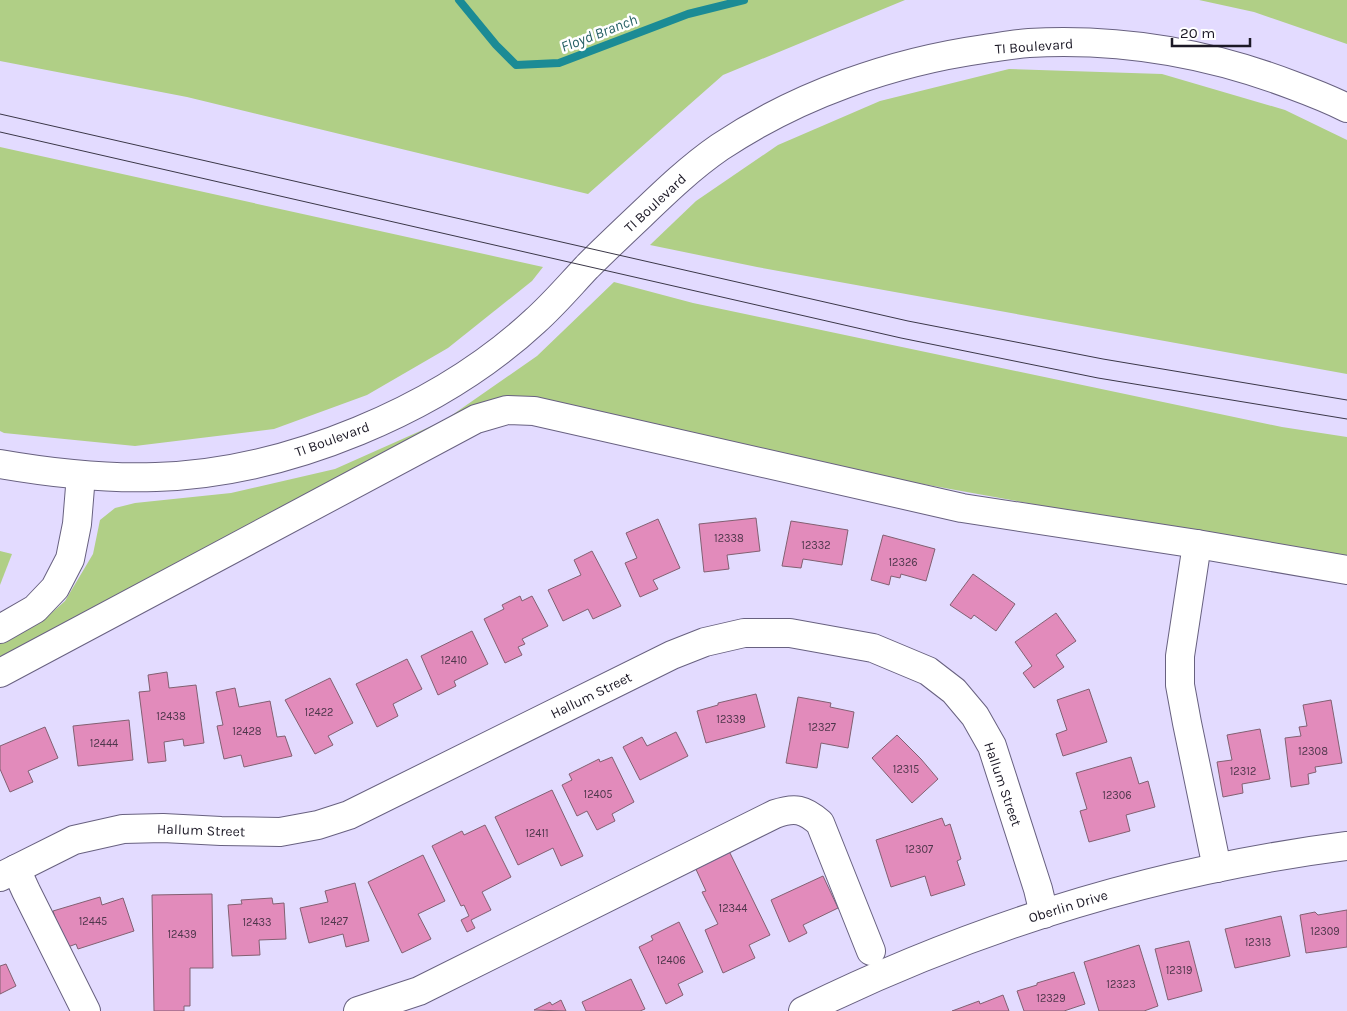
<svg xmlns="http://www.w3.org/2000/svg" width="1347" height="1011" viewBox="0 0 1347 1011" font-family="Karla,sans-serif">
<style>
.green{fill:#b0cf86}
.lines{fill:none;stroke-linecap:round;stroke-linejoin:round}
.stream{stroke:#1b8b95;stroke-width:8}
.building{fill:#e28bbb;stroke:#826072}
.minor-casing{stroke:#686180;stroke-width:30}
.minor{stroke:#fff;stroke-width:28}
.tram{stroke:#3b3748;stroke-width:1}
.labels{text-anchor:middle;stroke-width:5;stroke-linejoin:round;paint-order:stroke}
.number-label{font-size:11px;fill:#4e364b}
.street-label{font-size:14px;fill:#1c1926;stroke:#fff}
.water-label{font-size:15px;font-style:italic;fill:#276165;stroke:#fff}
</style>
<rect width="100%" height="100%" fill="#e3dbff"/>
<g class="green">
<polygon points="0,0 905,0 723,75 588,194 187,97 0,61"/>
<polygon points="1199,0 1347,0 1347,44 1254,12"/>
<polygon points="1009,69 1162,74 1285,110 1347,140 1347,374 757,267 650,245 696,201 778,145 880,101"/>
<polygon points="0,147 543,267 532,281 448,348 367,395 274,429 135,446 4,433 0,431"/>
<polygon points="614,282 693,303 1282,427 1347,437 1347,561 834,468 508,402 0,662 0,642 47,617 65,601 93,554 100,520 115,508 135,503 231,493 335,469 445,420 537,356"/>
<polygon points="0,551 12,554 0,585"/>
</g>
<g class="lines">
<polyline class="stream" points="459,0 496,45 516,65 559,63 688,14 744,0"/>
</g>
<g class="building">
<polygon points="756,518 760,551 727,555 729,569 704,572 699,524"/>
<polygon points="658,519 680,568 653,580 658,589 640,597 625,563 637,558 626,533"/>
<polygon points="791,521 848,530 842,565 803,559 801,568 782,566"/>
<polygon points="883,535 935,549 926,581 901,574 900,578 891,576 889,585 871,580"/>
<polygon points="592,551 621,606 593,619 588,609 563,621 548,590 581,575 574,560"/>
<polygon points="973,574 1015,604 996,631 974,615 971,619 950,605"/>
<polygon points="520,596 522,601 532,596 548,626 522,639 525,644 518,647 522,655 505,663 484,619 504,609 502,605"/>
<polygon points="1056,613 1076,641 1056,655 1064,667 1034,688 1023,673 1032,666 1015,642"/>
<polygon points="472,631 488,664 454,681 456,686 438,695 421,656"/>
<polygon points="407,659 422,689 393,704 398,716 377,727 356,684"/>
<polygon points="167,672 169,688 196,685 204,743 184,746 183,739 164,742 166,761 148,763 139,692 150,691 148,675"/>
<polygon points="330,678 353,723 328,736 333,745 315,754 285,700"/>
<polygon points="235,688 239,707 270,701 277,737 285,736 292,756 244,767 241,755 224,759 217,726 223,725 216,692"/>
<polygon points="1089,689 1107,742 1063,756 1056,734 1067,730 1057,700"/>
<polygon points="756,694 765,727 706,743 697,711 718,705 718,703"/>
<polygon points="798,697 831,703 830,707 854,712 848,748 821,743 817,768 786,763"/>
<polygon points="1331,700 1342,763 1315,767 1316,772 1308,774 1309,784 1291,787 1285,738 1301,736 1299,727 1307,726 1303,705"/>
<polygon points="129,720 133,760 78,766 73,726"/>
<polygon points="45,727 58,758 28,771 33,782 10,792 0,769 0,746"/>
<polygon points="1260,729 1270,779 1242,784 1243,793 1223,797 1217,762 1232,760 1227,735"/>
<polygon points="676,732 688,756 640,780 623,747 642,737 647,746"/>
<polygon points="897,735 921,759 938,779 912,803 872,758"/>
<polygon points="612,757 634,802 612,814 615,821 597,830 587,811 577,816 562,785 572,780 569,774 599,759 600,762"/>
<polygon points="1131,757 1139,784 1148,781 1155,807 1126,815 1130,831 1089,842 1080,811 1087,809 1076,773"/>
<polygon points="552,790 583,856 561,866 553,848 518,865 495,817"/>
<polygon points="942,818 945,826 950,824 961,859 957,861 965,885 931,896 925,876 891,887 876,840"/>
<polygon points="485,825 511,877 482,892 491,910 471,920 475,928 467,932 461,920 469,916 464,905 461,906 432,846 462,831 464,835"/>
<polygon points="728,849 770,935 749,945 755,958 723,973 705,930 718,924 702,892 706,891 694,865"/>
<polygon points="423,855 445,901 418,914 431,939 402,953 368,882"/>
<polygon points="823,876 838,908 803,925 807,933 789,942 771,900"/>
<polygon points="355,883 369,941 346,947 343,934 309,943 300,908 328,902 325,891"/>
<polygon points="212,894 213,968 190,968 190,1006 184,1006 184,1011 154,1011 152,895"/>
<polygon points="100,897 102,905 123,898 134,931 78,949 76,944 65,948 53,911"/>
<polygon points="272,898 273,904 284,903 286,939 259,940 260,955 232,956 228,905 242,904 241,900"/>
<polygon points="1347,910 1347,947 1306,953 1300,915 1315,912 1318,915"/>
<polygon points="1281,916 1290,956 1235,968 1225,929"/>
<polygon points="679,922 703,972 678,984 683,995 666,1004 639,947 653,940 651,936"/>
<polygon points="1189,941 1202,991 1168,1000 1155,949"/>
<polygon points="1139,945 1158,1006 1144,1011 1099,1011 1084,962"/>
<polygon points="6,964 16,986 0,994 0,966"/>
<polygon points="1074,972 1085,1004 1064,1011 1024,1011 1017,991 1037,985 1037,983"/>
<polygon points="631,979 645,1009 640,1011 586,1011 582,1002"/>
<polygon points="1003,995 1009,1011 952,1011 979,1001 980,1004"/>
<polygon points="561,1000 566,1011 534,1010 550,1002 552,1005"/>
</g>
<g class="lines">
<g class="minor-casing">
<g id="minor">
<path d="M0 464C52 473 103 479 156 477 287 473 439 410 535 321 554 304 570 285 587 267 605 249 623 232 641 215 666 191 691 167 720 147 798 95 892 62 984 49 999 47 1014 44 1029 43 1119 38 1208 53 1292 85 1311 92 1329 99 1347 108"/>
<polyline points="1197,544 1180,656 1180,685 1187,723 1217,868"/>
<polyline points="0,629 35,609 55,588 70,559 77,524 81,475"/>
<polyline points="0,673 476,419 507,410 534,411 962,508 1197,544 1347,570"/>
<polyline points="16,869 26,891 86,1011"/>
<polyline points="0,877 74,840 123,829 163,828 221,831 280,832 318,825 349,815 672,655 705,642 744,633 790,633 873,648 928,671 954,691 975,716 992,746 1038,889 1044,914"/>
<path d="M358 1011 419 991 775 814C795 807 804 809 820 823L871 951"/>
<path d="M803 1011C974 927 1158 870 1347 846"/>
</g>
</g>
<use href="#minor" class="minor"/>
<g class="tram">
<polyline points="0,114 908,321 1103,359 1347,400"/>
<polyline points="0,132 901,338 1098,378 1347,419"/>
</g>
</g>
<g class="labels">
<g class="number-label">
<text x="729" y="542">12338</text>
<text x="816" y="549">12332</text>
<text x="903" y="566">12326</text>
<text x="454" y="664">12410</text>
<text x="319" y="716">12422</text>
<text x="171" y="720">12438</text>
<text x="731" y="723">12339</text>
<text x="822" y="731">12327</text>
<text x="247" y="735">12428</text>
<text x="104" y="747">12444</text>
<text x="1313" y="755">12308</text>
<text x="906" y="773">12315</text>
<text x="1243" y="775">12312</text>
<text x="598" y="798">12405</text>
<text x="1117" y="799">12306</text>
<text x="537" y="837">12411</text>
<text x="919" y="853">12307</text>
<text x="733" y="912">12344</text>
<text x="93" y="925">12445</text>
<text x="334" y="925">12427</text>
<text x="257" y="926">12433</text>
<text x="1325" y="935">12309</text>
<text x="182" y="938">12439</text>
<text x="1258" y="946">12313</text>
<text x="671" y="964">12406</text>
<text x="1179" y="974">12319</text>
<text x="1121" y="988">12323</text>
<text x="1051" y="1002">12329</text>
</g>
<g class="street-label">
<text transform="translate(1034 46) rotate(-4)" y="5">TI Boulevard</text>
<text transform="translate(655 203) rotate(-43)" y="5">TI Boulevard</text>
<text transform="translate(332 439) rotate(-20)" y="5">TI Boulevard</text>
<text transform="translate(591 695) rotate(-26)" y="5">Hallum Street</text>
<text transform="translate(1003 784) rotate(71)" y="5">Hallum Street</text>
<text transform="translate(201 830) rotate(2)" y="5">Hallum Street</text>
<text transform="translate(1068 906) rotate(-17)" y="5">Oberlin Drive</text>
</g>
<g class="water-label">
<text transform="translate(599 33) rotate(-21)" y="5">Floyd Branch</text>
</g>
</g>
<path d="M1172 38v8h78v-8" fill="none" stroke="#1c1926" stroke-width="2.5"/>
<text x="1180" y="38" font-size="15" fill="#1c1926" stroke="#ffffff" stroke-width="4" paint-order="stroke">20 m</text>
</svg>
